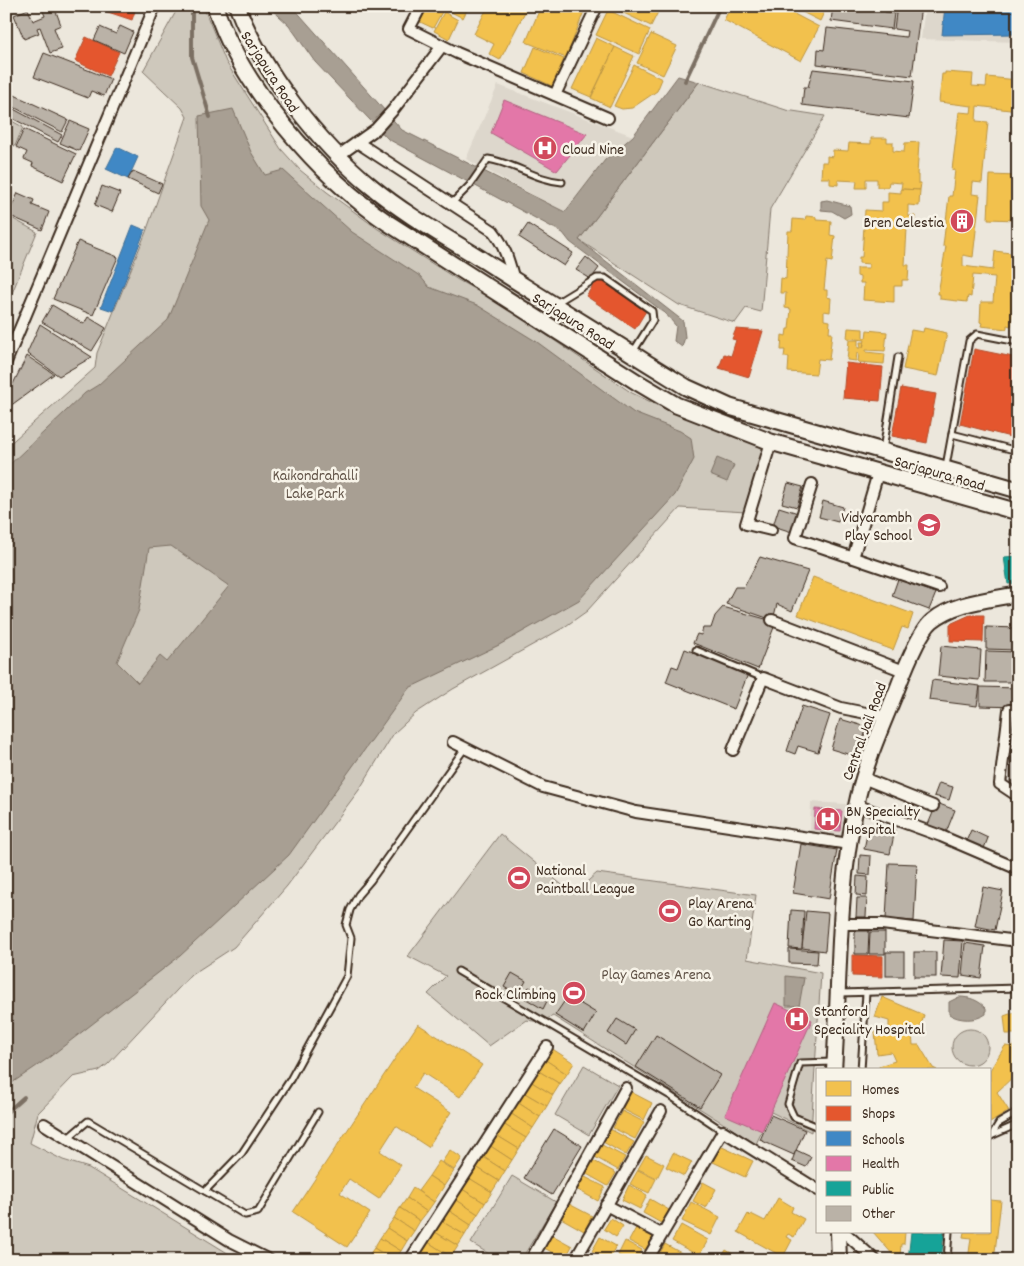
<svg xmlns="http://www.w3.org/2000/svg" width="1024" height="1266" viewBox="0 0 1024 1266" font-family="Dekko,sans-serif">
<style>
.built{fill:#ddd7cc}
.green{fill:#cec8bc;stroke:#84796d}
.water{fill:#a89f93;stroke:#7c7064;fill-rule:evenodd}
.homes{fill:#f2c14e;stroke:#bb9440}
.shops{fill:#e4572e;stroke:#b14a29}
.schools{fill:#3f88c5;stroke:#3e6c93}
.health{fill:#e377a8;stroke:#b1607f}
.public{fill:#17a398;stroke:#227f73}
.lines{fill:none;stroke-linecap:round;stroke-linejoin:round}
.stream{stroke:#7c7064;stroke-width:4}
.building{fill:#bab2a7;stroke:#3b2a1e}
.service-casing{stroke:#3b2a1e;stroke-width:9}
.minor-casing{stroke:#3b2a1e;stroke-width:14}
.secondary-casing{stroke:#3b2a1e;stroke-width:18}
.primary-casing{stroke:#3b2a1e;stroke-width:19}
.service{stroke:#f7f3e8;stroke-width:5}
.minor{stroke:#f7f3e8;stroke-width:10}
.secondary{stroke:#f7f3e8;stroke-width:14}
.primary{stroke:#f7f3e8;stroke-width:15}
.labels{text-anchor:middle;stroke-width:5;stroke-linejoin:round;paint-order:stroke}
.street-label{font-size:16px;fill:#3b2a1e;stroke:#f7f3e8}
.poi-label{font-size:16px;fill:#3b2a1e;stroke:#f7f3e8;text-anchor:start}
.park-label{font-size:16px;fill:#605246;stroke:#f7f3e8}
</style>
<rect width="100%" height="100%" fill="#ece7dc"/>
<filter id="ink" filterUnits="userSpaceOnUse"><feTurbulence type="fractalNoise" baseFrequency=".02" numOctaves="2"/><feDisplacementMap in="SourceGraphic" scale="10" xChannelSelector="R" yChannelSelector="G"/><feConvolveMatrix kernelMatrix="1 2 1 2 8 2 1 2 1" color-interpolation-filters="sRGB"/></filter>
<g filter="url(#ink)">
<g class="built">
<polygon points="925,6 1018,6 1018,42 921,39"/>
<polygon points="498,85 633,136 605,160 565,212 466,159"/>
<polygon points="811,802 846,804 844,837 810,835"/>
</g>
<g class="green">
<polygon points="179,6 203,6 226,62 281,149 300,170 327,192 378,229 458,280 496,301 632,393 672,412 765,448 746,512 680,508 587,611 563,628 453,689 416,713 394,733 359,790 287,886 234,947 191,975 108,1064 99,1071 73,1077 38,1113 30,1143 63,1160 89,1168 239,1260 6,1260 6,447 95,368 97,353 146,232 187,117 182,108 143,71"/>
<polygon points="699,82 786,110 825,116 770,209 761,312 746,308 735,323 679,305 579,240"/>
<polygon points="6,118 23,127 15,146 6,143"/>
<polygon points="6,215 37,232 12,293 6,289"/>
<polygon points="500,834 573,894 597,873 756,895 747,959 821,973 811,1132 771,1112 756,1144 553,1016 541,1022 526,1020 489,1046 428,994 446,976 408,956"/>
<circle cx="970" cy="1047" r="18"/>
<polygon points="584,1065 618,1085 589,1135 555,1115"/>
<polygon points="512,1176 556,1202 521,1260 499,1260 471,1243"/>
</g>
<g class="water">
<polygon points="268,6 292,6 402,130 565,212 605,160 633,136 678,76 699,82 579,240 683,321 685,337 682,347 674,341 676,326 665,313 570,242 563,233 388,139 315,62 289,25"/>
<path d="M233 109 251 152 265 175 283 170 352 232 420 276 429 287 477 305 537 342 634 413 680 431 691 438 694 459 675 495 579 600 499 645 409 688 289 855 180 956 47 1059 6 1087V468L85 393 98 385 168 320 209 220 201 206 199 116ZM171 546 229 586 167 662 160 656 138 683 117 662 139 610 149 548Z"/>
<polygon points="827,200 850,206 851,214 844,218 832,211 821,210 821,201"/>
<polygon points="717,458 734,465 727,482 710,475"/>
<polygon points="786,976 804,978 799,1006 786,1006"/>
<path d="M959 997C970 997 978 1000 986 1008V1014C976 1021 959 1021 949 1014V1002Z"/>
</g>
<g class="homes">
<polygon points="426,6 436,6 443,10 433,28 418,21"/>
<polygon points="439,6 469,6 463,18"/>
<polygon points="488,6 528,6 500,60 489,54 494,44 474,34"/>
<polygon points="541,6 586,6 566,58 526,42"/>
<polygon points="609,6 661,6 651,26"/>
<polygon points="731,6 779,6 819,27 801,61 724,20"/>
<polygon points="790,6 827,6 820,21"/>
<polygon points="608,10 650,30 639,54 596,35"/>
<polygon points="444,12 458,20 449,39 434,31"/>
<polygon points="651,34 677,46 663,75 637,63"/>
<polygon points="596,38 615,47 591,97 572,89"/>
<polygon points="535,47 564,59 552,86 524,73"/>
<polygon points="615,47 634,56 610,107 591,98"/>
<polygon points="634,65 662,79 657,91 632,108 622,109 614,106"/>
<polygon points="945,72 973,74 972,86 986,87 987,77 1018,80 1018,111 977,106 976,121 988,122 982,183 973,182 972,194 980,195 973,257 963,255 963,266 993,270 995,251 1018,254 1011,326 1007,325 1007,329 981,326 982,323 980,322 981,302 993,302 995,277 973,275 971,297 968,296 967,302 940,299 940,294 938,294 946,246 943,246 949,196 952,196 955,170 952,170 959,112 971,113 972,106 939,102 942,74 945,74"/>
<polygon points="871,138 887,138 887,142 893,142 893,151 904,152 905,143 919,142 917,175 918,175 918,183 921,183 920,190 901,189 902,183 889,182 888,187 877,187 877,179 866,179 866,188 856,188 857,181 838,180 838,185 830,184 830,178 821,178 822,162 827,162 827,156 833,157 833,150 848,151 849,143 871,144"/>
<polygon points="990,175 1018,176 1017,220 988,219"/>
<polygon points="901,189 920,190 919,206 908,205 908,216 915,216 914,228 907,228 905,265 909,265 908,280 902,280 902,286 894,286 894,302 863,300 864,283 860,283 860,277 857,276 857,268 869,268 869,264 859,263 859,257 862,257 865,210 882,211 882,202 888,202 888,192 901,193"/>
<polygon points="806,216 816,217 816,220 831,221 830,235 835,236 832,262 827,261 824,290 827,290 827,297 831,298 830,312 824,311 824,320 830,321 829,333 832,333 829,360 818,359 816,374 788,372 789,357 784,357 785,350 781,350 782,335 786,336 787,329 789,329 791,309 785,308 786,293 780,293 781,278 786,279 788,231 792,231 793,219 805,220"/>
<polygon points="848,328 863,329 863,338 866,338 867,330 887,332 885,351 866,350 866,352 885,354 884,364 858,362 859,353 857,353 856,361 847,360 849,340 858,340 858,348 861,348 860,342 864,342 863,348 865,340 847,338"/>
<polygon points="924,328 947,333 938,376 903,369 911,330 923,332"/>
<polygon points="813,577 913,614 908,629 902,627 893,650 798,615"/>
<polygon points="882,997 924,1015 919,1033 912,1033 913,1045 919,1045 933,1068 937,1070 881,1070 879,1066 895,1061 891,1052 877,1054 875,1032 889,1032 889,1021 875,1017"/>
<polygon points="1018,1011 1018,1075 1016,1074 997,1092 1009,1111 990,1123 990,1070 1005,1046 1014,1047 1017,1034 1006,1034 1004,1016"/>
<polygon points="418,1024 482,1065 460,1097 423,1073 413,1088 451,1112 428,1147 396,1126 380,1151 401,1165 379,1199 349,1179 340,1193 370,1213 347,1247 293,1212"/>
<polygon points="551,1048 574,1063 567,1074 544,1059"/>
<polygon points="544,1059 567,1074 560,1084 537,1070"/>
<polygon points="537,1070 560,1084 553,1095 530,1081"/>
<polygon points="530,1081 553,1095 547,1106 523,1092"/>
<polygon points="523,1092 547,1106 540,1117 517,1102"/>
<polygon points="631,1092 652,1103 644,1120 622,1109"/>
<polygon points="517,1102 540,1117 533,1128 510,1113"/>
<polygon points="622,1111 644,1122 635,1139 613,1128"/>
<polygon points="510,1113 533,1128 526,1138 503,1124"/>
<polygon points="503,1124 526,1138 519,1149 496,1135"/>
<polygon points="610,1129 634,1142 626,1155 603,1142"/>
<polygon points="496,1135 519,1149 512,1160 489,1145"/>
<polygon points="489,1145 512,1160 505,1171 482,1156"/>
<polygon points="602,1145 625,1157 618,1170 595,1157"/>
<polygon points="720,1146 753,1161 745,1177 713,1162"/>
<polygon points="450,1150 462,1158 454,1170 442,1162"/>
<polygon points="673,1153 692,1162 684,1176 666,1167"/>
<polygon points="646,1155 664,1164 657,1178 638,1169"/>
<polygon points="482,1156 505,1171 499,1181 476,1167"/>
<polygon points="592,1160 616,1173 608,1186 585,1173"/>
<polygon points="439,1161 454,1171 444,1186 429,1176"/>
<polygon points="476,1167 499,1181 492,1192 469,1178"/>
<polygon points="638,1170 656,1179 649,1193 630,1184"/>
<polygon points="429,1176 444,1186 434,1202 418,1191"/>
<polygon points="583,1176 605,1187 598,1201 576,1189"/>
<polygon points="469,1178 492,1192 485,1203 462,1189"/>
<polygon points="703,1182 716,1189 706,1208 693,1201"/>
<polygon points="629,1185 647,1195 640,1209 622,1200"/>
<polygon points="413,1188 434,1202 427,1212 407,1198"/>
<polygon points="462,1189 485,1203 478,1214 455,1199"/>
<polygon points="407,1198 427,1212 420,1221 400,1208"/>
<polygon points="778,1198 793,1207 791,1212 804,1219 794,1237 788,1234 786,1237 792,1240 783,1257 738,1232 748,1214 750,1216 751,1214 765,1221"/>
<polygon points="455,1199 478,1214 471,1225 448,1210"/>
<polygon points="650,1199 669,1210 661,1223 643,1213"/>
<polygon points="990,1200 1001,1201 994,1260 968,1260 971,1238 963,1237 964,1232 990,1232"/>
<polygon points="691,1202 720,1217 711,1235 682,1221"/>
<polygon points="569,1204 592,1216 584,1231 561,1218"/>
<polygon points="400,1208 420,1221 414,1231 394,1218"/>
<polygon points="448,1210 471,1225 465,1235 441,1221"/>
<polygon points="394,1218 414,1231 407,1241 387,1228"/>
<polygon points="611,1218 623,1226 616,1237 604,1229"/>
<polygon points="441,1221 465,1235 458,1246 435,1232"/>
<polygon points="681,1225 708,1240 699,1256 672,1241"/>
<polygon points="387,1228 407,1241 401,1251 380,1238"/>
<polygon points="636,1228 653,1236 646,1250 629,1241"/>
<polygon points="435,1232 458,1246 451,1257 428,1242"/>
<polygon points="873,1232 905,1232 904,1244 901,1244 900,1257 894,1256"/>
<polygon points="552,1235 572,1246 565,1259 544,1248"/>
<polygon points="600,1237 616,1246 608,1260 592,1251"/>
<polygon points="380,1238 401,1251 395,1260 374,1248"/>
<polygon points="625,1241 642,1250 637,1260 628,1260 618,1255"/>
<polygon points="428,1242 451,1257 449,1260 432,1260 421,1253"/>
<polygon points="665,1244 692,1259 691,1260 656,1260"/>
<polygon points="374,1248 392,1260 370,1260 367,1258"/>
<polygon points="726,1250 743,1260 720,1260"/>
</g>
<g class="shops">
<polygon points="100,6 123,6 135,11 132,20 99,9"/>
<polygon points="86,37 119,52 108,76 75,61"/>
<polygon points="598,278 646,311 635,329 586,296"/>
<polygon points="736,329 763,331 749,377 719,368 724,354 731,356 736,340 732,339"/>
<polygon points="974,349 1018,358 1018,439 960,424"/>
<polygon points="846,363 883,367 880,401 843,398"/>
<polygon points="901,388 936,394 927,443 892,436"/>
<polygon points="970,615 984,615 983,642 950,641 950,624"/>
<polygon points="852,955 883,956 883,977 852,976"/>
</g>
<g class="schools">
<polygon points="945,6 1018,6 1018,34 942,35"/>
<polygon points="117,147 138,157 128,179 106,169"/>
<polygon points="133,225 145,230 113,311 101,307"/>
</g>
<g class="health">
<polygon points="504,100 587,134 557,171 491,133"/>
<polygon points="815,809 842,811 840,831 814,829"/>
<polygon points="775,1003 812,1020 762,1131 725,1115"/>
</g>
<g class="public">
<polygon points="1018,556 1018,583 1008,584 1004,557"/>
<polygon points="911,1232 944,1232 941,1260 908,1260"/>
</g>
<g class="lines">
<g class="stream">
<polyline points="192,6 192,57 210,117"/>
<polyline points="685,81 720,6"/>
<polyline points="6,1113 24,1097"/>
</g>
</g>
<g class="building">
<polygon points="41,6 54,6 61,25 54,28 62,49 50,53 40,27 37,28 39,33 24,39 14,15 28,9 33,21 45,16"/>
<polygon points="833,6 886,6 885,12 894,13 892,29 831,21"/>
<polygon points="892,6 921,6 912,76 817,64 818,49 824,50 827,28 906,37 907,31 894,29 896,13 892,12"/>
<polygon points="120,26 133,32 124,53 94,40 100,27 116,34"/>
<polygon points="44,53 111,79 104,96 91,91 88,98 34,77"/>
<polygon points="813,69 914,81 909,118 802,105 804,87 808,87"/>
<polygon points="6,91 68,120 62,132 6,103"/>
<polygon points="6,105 62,135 58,142 6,115"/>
<polygon points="70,121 89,129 79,151 60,143"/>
<polygon points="24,129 76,154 63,181 32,166 33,163 24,159 27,152 16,147"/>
<polygon points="133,171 162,184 158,193 128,179"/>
<polygon points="102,186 120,193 112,212 95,205"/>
<polygon points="18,193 34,200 32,205 49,212 42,230 8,215"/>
<polygon points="528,224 573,253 564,266 519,237"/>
<polygon points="78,241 118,257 93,315 53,299"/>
<polygon points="586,257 599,268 591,279 576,270"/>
<polygon points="52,305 84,324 88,317 106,328 92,351 42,322"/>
<polygon points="40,324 92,357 59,376 27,353"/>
<polygon points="27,356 54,374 6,409 6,398"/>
<polygon points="788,483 803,487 797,507 782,503"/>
<polygon points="823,501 843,507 838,522 819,517"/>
<polygon points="779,507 798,513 792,532 773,526"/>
<polygon points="1012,524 1018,525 1018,536 1010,535"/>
<polygon points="760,557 808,571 792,611 777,604 773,620 726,604 735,587 744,587"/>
<polygon points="898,579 936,593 929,610 892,596"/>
<rect x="1013" y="604" width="5" height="20"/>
<polygon points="723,607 776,622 758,669 693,643 697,634 701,635 703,628 711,628 715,616"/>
<polygon points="986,627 1018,628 1018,650 986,649"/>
<polygon points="941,646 981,650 979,680 938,676"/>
<polygon points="685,649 748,674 734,709 666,682 672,666 678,668"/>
<polygon points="986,651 1018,652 1018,682 985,682"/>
<polygon points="932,680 980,686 977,706 929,700"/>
<polygon points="980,687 1018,688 1018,707 980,706"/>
<polygon points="802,706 830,715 818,752 798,746 795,754 787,751"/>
<polygon points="840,719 867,727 860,750 856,749 854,756 831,749"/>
<polygon points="1011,745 1018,745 1018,787 1010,786"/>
<polygon points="939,783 953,787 949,800 934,796"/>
<polygon points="937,803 955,810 945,835 927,827"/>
<polygon points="869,825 895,830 890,854 864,849"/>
<polygon points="971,830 988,838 983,851 965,844"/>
<polygon points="801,844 837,850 829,899 793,893"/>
<polygon points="860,855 871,856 870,875 859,874"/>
<polygon points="889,863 917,864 914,921 886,919"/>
<polygon points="857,876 868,877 867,896 856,895"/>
<polygon points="983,887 1003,891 995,930 975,926"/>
<polygon points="857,898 867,898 866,917 856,917"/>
<polygon points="791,910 804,911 802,949 789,948"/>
<polygon points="806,911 828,913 825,951 802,948"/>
<polygon points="855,931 869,931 868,954 855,954"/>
<polygon points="870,932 885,932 885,954 869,954"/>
<polygon points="944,940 963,941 960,978 941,977"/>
<polygon points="965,943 985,946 981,978 962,975"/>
<polygon points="789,949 818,951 817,964 789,963"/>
<rect x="886" y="952" width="18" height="24"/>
<rect x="914" y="952" width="22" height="25"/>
<polygon points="512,973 526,981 518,995 504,987"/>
<polygon points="529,987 548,999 543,1009 523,997"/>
<polygon points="568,996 596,1013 584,1033 555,1015"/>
<polygon points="617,1019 635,1030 626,1045 608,1033"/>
<polygon points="656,1035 720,1075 700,1107 636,1067"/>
<polygon points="771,1115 805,1130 794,1155 760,1140"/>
<polygon points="554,1129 582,1146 552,1195 524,1178"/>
<polygon points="796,1150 811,1157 806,1167 792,1161"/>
</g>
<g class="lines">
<g class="service-casing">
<g id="service">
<path d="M451 204 470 185 488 159C514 163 536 180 562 182"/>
<polyline points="556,303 597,278 605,278 652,311 653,320 633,352"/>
<polyline points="952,434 1018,451"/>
<polyline points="883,450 898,357"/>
<polyline points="946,466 969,341 977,334 1018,342"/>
<polyline points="696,650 763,678"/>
<polyline points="458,971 669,1095 723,1131"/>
<polyline points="840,993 1018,988"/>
<polyline points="861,1070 866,993"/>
<polyline points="818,1127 794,1117 788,1104 800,1063 834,1062"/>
<polyline points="991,1136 999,1123 1018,1112"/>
<polyline points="991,1136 1018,1124"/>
<polyline points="68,1138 88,1121 245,1215 258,1212 318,1112"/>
<polyline points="205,1191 242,1153 290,1080 347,976 351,938 346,925 350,910 358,895 371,880 465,748"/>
<polyline points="947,1260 949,1232"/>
</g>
</g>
<g class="minor-casing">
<g id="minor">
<polyline points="421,6 409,29 457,53 608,118"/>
<polyline points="555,95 597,6"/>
<path d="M357 142 493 231C505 246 509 262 514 280"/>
<polyline points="338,156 376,129 393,110 442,46"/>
<polyline points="6,362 155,6"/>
<polyline points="771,442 746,524 771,530"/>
<polyline points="812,484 795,538 939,587"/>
<polyline points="853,558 878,473"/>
<polyline points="772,620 904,671"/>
<polyline points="1018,710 1009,710 1000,784 1018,796"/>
<polyline points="453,742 543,787 636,812 849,844"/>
<polyline points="733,750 763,678 841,708 886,717"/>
<polyline points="863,778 933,806"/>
<polyline points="856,805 941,836 1018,869"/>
<polyline points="841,924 882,924 1018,941"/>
<polyline points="44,1124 229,1240 269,1260"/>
<polyline points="606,1205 661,1234"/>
<polyline points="844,1232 875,1260"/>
<polyline points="410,1260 547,1047"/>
<polyline points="531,1260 626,1088"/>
<polyline points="575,1260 661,1111"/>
<polyline points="647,1260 723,1131 818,1190"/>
</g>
</g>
<g class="secondary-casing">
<g id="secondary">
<path d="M834 1070C840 982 837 892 856 806 864 766 881 729 896 692 903 674 918 633 932 621 955 602 989 600 1018 594"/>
<polyline points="838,1232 839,1260"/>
</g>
</g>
<g class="primary-casing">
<g id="primary">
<path d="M215 6C240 86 320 177 388 223L637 382 676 405 771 442 1018 512"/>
<path d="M237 6C261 70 319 144 372 187 407 216 448 238 486 262 539 296 593 329 647 363L686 387 730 407 1018 490"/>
</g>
</g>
<use href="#service" class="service"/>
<use href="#minor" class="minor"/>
<use href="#secondary" class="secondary"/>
<use href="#primary" class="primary"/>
</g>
</g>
<defs>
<g id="hospital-disc" transform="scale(1.25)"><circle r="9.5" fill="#d1495b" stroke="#f7f3e8"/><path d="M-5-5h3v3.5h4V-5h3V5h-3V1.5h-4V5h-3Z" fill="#fff"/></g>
<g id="building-disc" transform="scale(1.25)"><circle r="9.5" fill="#d1495b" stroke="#f7f3e8"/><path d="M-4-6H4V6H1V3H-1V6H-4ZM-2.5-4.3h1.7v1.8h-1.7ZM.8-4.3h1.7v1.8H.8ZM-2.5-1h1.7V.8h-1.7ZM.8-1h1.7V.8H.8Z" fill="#fff"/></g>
<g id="school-disc" transform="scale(1.25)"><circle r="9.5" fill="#d1495b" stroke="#f7f3e8"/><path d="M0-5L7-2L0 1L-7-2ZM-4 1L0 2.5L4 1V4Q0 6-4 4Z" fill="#fff"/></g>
<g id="stadium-disc" transform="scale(1.25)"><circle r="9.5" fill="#d1495b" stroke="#f7f3e8"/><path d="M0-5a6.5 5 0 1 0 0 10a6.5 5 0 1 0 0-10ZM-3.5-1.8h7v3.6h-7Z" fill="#fff"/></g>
</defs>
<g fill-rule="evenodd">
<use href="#hospital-disc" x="545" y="148"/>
<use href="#building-disc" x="962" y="221"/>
<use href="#school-disc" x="929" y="525"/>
<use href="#hospital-disc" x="828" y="819"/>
<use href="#stadium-disc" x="519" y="878"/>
<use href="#stadium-disc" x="670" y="911"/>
<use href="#stadium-disc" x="574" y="993"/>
<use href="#hospital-disc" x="797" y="1019"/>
</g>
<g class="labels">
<g class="street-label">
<text transform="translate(271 71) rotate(57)" y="6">Sarjapura Road</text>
<text transform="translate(574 320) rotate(32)" y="6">Sarjapura Road</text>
<text transform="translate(940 472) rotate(16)" y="6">Sarjapura Road</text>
<text transform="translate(863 731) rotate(-70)" y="6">Central Jail Road</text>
</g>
<g class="poi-label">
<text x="562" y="154">Cloud Nine</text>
<text x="944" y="227" text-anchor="end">Bren Celestia</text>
<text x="912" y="522" text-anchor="end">Vidyarambh<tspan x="912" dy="18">Play School</tspan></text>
<text x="846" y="816">BN Specialty<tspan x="846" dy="18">Hospital</tspan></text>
<text x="536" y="875">National<tspan x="536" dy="18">Paintball League</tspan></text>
<text x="688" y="908">Play Arena<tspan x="688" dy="18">Go Karting</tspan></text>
<text x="556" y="999" text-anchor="end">Rock Climbing</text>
<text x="814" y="1016">Stanford<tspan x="814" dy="18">Speciality Hospital</tspan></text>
</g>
<g class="park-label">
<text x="315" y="480">Kaikondrahalli<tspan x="315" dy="18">Lake Park</tspan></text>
<text x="656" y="979">Play Games Arena</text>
</g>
</g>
<rect width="1024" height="1266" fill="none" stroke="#f7f3e8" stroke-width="25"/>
<rect x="12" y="12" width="999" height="1241" fill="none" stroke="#3b2a1e" stroke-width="2" filter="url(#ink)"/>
<rect x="816" y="1068" width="175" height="165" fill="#f7f3e8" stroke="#aca397"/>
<rect x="826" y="1081" width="25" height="15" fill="#f2c14e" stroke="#aca397"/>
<text x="862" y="1094" font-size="15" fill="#3b2a1e">Homes</text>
<rect x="826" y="1106" width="25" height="15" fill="#e4572e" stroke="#aca397"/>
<text x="862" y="1118" font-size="15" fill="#3b2a1e">Shops</text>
<rect x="826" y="1131" width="25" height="15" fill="#3f88c5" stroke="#aca397"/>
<text x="862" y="1144" font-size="15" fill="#3b2a1e">Schools</text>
<rect x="826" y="1156" width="25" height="15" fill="#e377a8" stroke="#aca397"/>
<text x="862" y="1168" font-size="15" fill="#3b2a1e">Health</text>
<rect x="826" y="1181" width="25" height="15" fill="#17a398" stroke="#aca397"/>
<text x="862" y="1194" font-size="15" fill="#3b2a1e">Public</text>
<rect x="826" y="1206" width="25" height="15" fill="#bab2a7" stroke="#aca397"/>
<text x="862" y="1218" font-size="15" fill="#3b2a1e">Other</text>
</svg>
